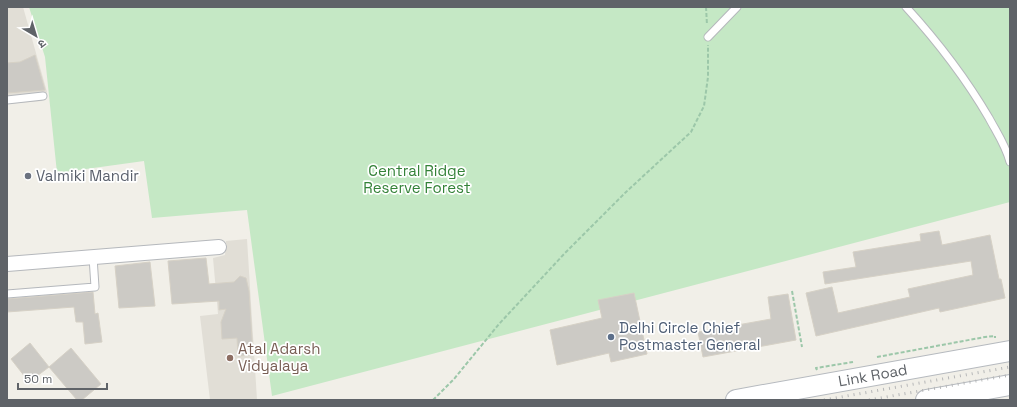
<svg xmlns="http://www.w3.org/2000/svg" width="1017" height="407" viewBox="0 0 1017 407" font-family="'Space Grotesk','Noto Sans Devanagari',sans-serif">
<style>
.education{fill:#e1ded6}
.green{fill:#c5e8c5}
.building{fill:#cccac5;stroke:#d6d1c6}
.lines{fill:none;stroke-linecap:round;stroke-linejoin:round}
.lane-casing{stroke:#b5b8bc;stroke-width:9}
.street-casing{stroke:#b5b8bc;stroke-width:16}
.secondary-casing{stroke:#b6babf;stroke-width:22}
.path{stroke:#9cc7a9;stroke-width:2;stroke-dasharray:4 2;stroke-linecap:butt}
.lane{stroke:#fff;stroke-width:7}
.street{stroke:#fff;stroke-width:14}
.secondary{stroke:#fff;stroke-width:20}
.rail{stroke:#b6b7b8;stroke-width:3;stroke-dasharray:1 5;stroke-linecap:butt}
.worship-dot{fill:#6b7280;stroke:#fff;stroke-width:1.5}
.service-dot{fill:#5c6f8a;stroke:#fff;stroke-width:1.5}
.education-dot{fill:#8d6e63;stroke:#fff;stroke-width:1.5}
.labels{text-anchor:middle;stroke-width:3.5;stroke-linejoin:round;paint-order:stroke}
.park-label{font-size:15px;fill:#348238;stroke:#fff}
.worship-label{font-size:15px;fill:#5b616d;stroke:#fff;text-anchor:start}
.service-label{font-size:15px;fill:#4e5e75;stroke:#fff;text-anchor:start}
.education-label{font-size:15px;fill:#785e54;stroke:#fff;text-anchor:start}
.street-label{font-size:15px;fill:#5f6368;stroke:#fff}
</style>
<rect width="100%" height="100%" fill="#f1efe8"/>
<g class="education">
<polygon points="7,7 23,7 47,92 42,101 7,104"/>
<polygon points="247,239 257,400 210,400 200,316 218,314 213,258 225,255 226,241"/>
</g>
<polygon class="green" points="29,7 1010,7 1010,202 272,396 247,210 152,218 144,161 57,173 45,57"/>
<g class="building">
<polygon points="35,55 45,90 7,93 7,63 20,62"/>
<polygon points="939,231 942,245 990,235 999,279 1001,279 1005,298 940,312 939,308 816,336 806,293 832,287 838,313 910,297 908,289 973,275 971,261 825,284 823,272 856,267 853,252 921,241 920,234"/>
<polygon points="206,258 209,284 234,282 240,276 246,278 249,291 253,355 238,356 237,338 222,339 221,322 226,309 219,310 219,301 172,304 168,261"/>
<polygon points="150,262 155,306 119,308 115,266"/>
<polygon points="93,292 95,314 98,313 102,342 85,344 83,322 76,322 74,307 7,312 7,299"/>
<polygon points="634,293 647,354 611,362 609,353 557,365 550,330 602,318 598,300"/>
<polygon points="788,294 796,340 703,357 698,332 771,319 768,297"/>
<polygon points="30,343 49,367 29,382 11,359"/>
<polygon points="71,348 101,384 82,400 77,400 49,367"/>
</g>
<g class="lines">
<g class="lane-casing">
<g id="lane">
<path d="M906 7C938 42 965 77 989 118 997 133 1006 146 1010 162"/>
<polyline points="708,37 737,7"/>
<polyline points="7,100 43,96"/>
<polyline points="7,294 95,287 93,257"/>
</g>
</g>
<g class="street-casing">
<polyline id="street" points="7,264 219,247"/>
</g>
<g class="secondary-casing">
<g id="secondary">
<path id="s1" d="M736 400 1010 351"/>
<polyline points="926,400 1010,385"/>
</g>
</g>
<g class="path">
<polyline points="706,7 707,25"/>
<polyline points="792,291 802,347"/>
<polyline points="877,357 985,337 995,336 995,338"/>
<polyline points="817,370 816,368 853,362"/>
<polyline points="433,400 454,379 499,324 565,253 626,192 691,132 704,106 708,77 708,45"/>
</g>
<use href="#lane" class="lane"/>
<use href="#street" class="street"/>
<use href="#secondary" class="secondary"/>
<g class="rail">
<polyline points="824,400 1010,367"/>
<polyline points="869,400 1010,375"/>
</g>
</g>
<circle class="worship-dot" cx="28" cy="176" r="4"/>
<circle class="service-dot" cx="611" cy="337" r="4"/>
<circle class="education-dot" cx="230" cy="358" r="4"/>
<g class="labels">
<g class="park-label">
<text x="417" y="176">Central Ridge<tspan x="417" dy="17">Reserve Forest</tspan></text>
</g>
<g class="worship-label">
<text x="36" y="181">Valmiki Mandir</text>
</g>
<g class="service-label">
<text x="619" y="333">Delhi Circle Chief<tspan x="619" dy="17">Postmaster General</tspan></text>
</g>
<g class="education-label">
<text x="238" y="354">Atal Adarsh<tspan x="238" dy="17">Vidyalaya</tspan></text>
</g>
<g class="street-label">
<text dy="5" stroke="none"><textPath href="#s1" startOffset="139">Link Road</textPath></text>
</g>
</g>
<rect width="1017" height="407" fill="none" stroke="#5f6368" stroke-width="16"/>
<g transform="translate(36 36) rotate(142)" stroke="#ffffff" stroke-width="3" paint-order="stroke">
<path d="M0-3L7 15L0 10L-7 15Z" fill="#5f6368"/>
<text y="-6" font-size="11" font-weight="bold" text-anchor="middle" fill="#5f6368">उ</text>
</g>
<path d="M18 383v6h89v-6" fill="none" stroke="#5f6368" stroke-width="2"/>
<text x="24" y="383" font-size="12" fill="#5f6368" stroke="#ffffff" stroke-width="3" paint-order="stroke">50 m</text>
</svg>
